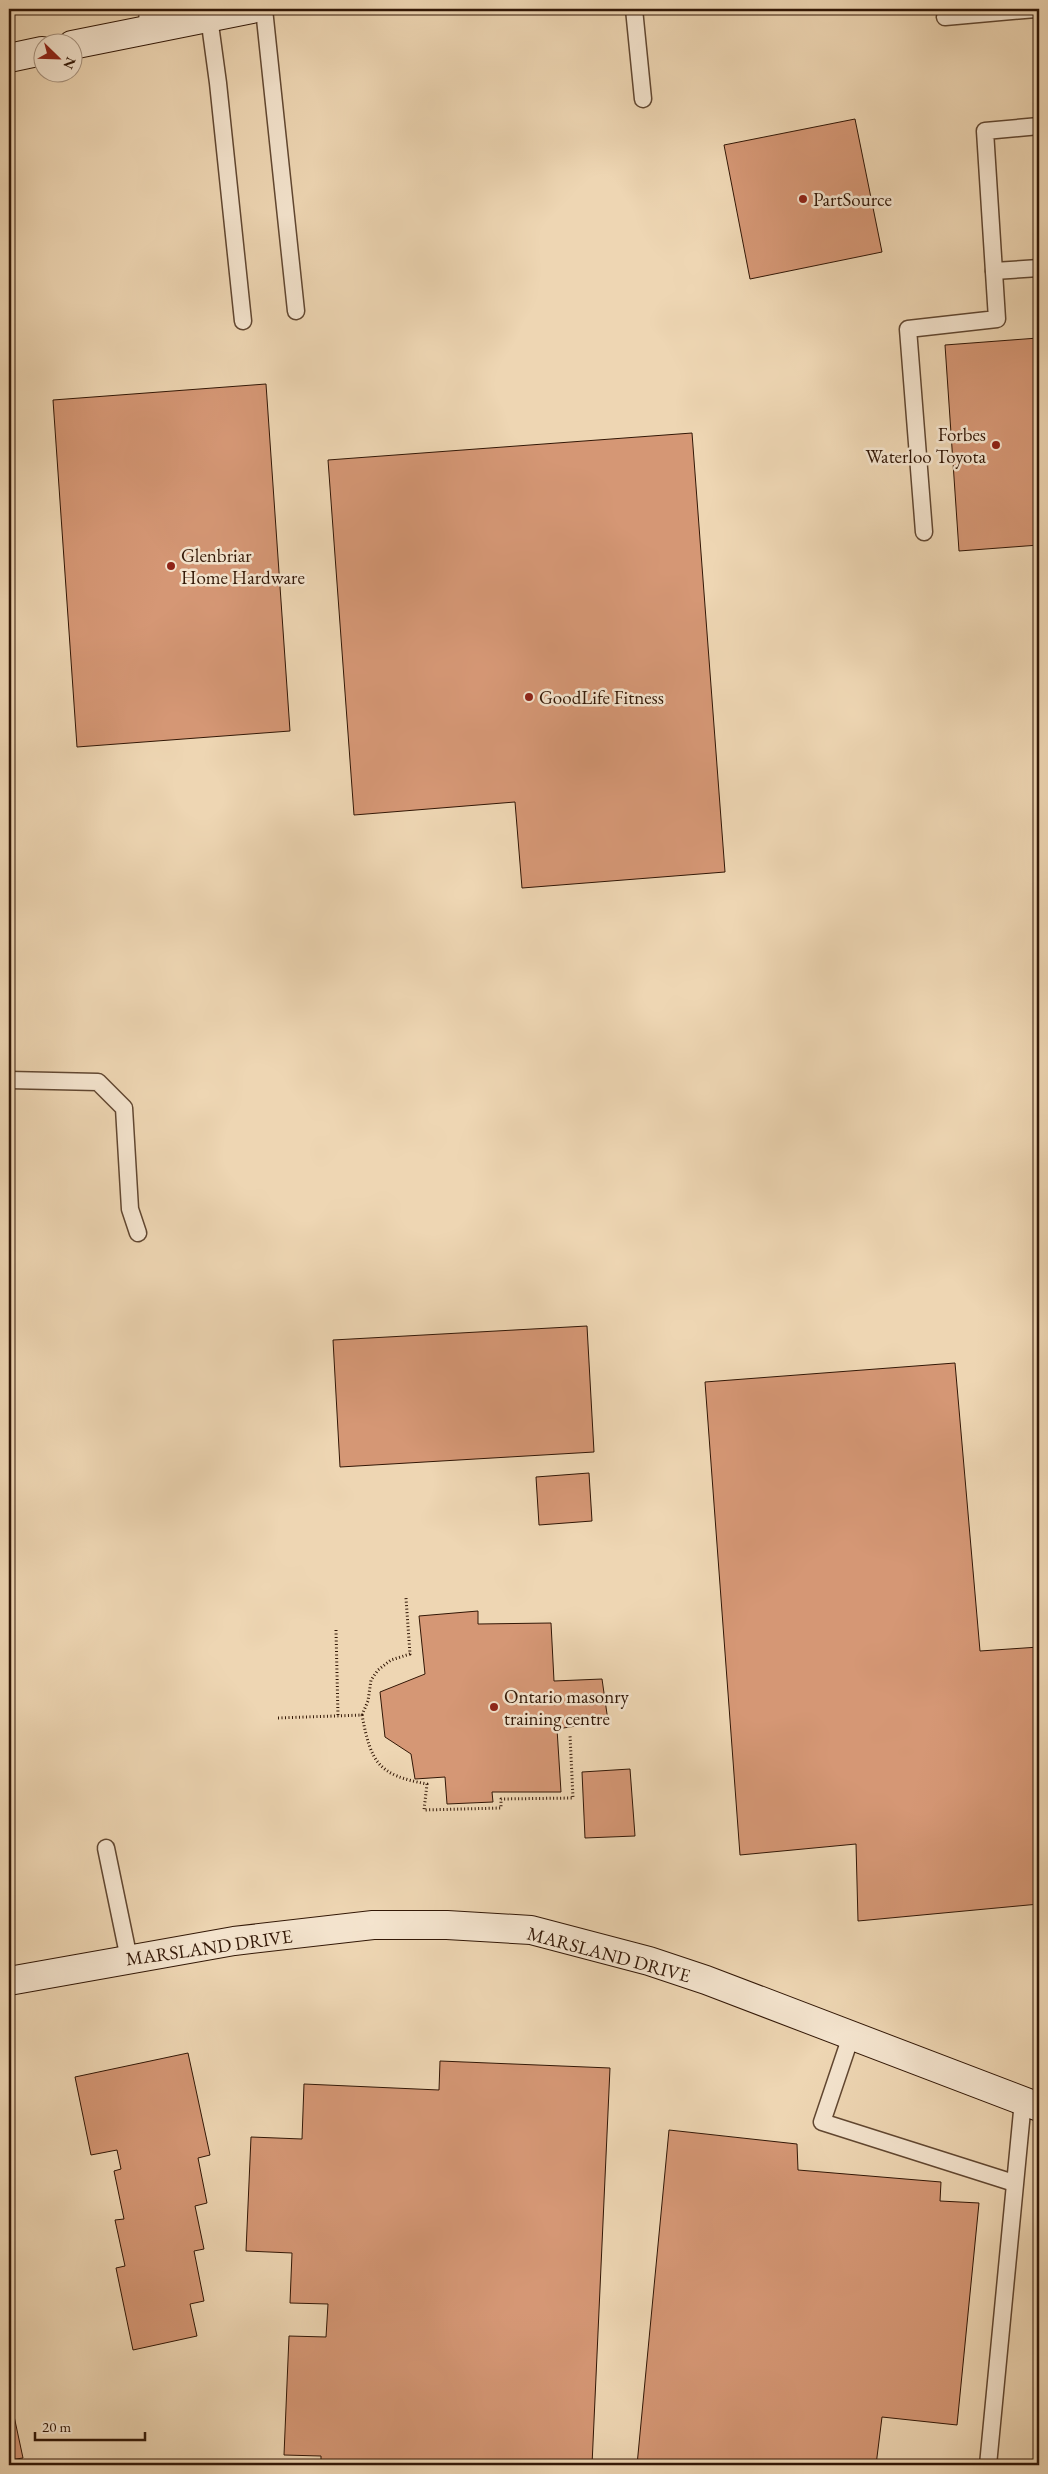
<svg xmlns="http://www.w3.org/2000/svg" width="1048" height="2474" viewBox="0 0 1048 2474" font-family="'EB Garamond',serif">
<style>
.building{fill:#d59775;stroke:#321706}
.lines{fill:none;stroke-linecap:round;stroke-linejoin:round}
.lane-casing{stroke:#614731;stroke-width:19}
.street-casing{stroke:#614731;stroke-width:30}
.secondary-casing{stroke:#321706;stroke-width:30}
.path{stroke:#321706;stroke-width:3;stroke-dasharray:1 2.5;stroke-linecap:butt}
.lane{stroke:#f4e4ce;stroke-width:16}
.street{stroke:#f4e4ce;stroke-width:28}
.secondary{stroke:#f4e4ce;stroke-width:28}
.poi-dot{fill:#8f2418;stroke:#f4e4ce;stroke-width:2}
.labels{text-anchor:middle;stroke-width:5;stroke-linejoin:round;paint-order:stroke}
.poi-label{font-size:19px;fill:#321706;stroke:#f4e4ce;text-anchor:start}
.street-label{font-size:19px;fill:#321706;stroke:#f4e4ce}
</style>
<rect width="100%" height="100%" fill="#eed6b3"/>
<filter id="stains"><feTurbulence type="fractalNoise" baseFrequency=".004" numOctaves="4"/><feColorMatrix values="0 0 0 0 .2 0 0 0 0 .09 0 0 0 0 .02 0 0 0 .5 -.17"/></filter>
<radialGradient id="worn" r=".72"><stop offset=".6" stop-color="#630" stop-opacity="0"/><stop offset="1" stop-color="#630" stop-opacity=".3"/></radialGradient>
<g class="building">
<polygon points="855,119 882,252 750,279 724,145"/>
<polygon points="1038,338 1039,545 959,551 945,345"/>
<polygon points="266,384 290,731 77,747 53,400"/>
<polygon points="692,433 725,872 522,888 515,802 354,815 328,460"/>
<polygon points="587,1326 594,1452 340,1467 333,1340"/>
<polygon points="955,1363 980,1651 1039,1647 1039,1904 858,1921 856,1844 740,1855 705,1382"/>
<polygon points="589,1473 592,1521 539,1525 536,1477"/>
<polygon points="478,1611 478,1624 551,1623 554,1681 602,1679 608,1721 557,1729 561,1792 492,1792 493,1802 447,1804 445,1777 415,1779 411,1754 385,1737 380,1692 425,1674 419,1616"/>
<polygon points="630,1769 635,1836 585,1838 582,1772"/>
<polygon points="188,2053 210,2155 198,2158 207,2203 195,2206 204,2249 194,2251 204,2301 190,2304 197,2336 133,2350 116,2268 125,2266 115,2220 124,2219 114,2171 121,2169 117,2150 91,2155 75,2077"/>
<polygon points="440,2061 610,2068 592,2465 321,2465 321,2456 284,2455 289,2336 326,2337 328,2304 290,2303 292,2253 246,2251 251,2137 302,2139 304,2084 439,2090"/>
<polygon points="669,2130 797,2144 798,2170 941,2182 940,2201 979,2203 957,2425 882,2417 876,2465 637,2465"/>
<polygon points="14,2416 23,2458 9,2460 9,2417"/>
</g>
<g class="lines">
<g class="lane-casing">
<g id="lane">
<polyline points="264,9 296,311"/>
<polyline points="634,9 643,99"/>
<polyline points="209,17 218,83 243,321"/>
<polyline points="945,17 1036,9"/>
<polyline points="994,271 1039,268"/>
<polyline points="924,532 908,329 997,319 985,131 1039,126"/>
<polyline points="9,1080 98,1082 124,1108 130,1209 138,1233"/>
<polyline points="106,1848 129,1959"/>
<polyline points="851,2036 822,2122 1014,2183"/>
<polyline points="988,2465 1023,2101"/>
</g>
</g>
<g class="street-casing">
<polyline id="street" points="153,9 154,27"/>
</g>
<g class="secondary-casing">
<g id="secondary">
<polyline points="72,45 252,9"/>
<polyline points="9,58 42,51"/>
<polyline points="9,1981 234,1941 373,1925 447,1925 531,1930 649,1961 706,1980 1039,2107"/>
</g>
</g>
<g class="path">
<polyline points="336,1630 338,1716"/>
<polyline points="362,1715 368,1701 371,1680 378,1670 391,1660 410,1654 406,1598"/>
<path d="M278 1718 362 1715C371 1763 378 1775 427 1784L424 1810 501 1808V1799L573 1798 570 1735"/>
</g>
<use href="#lane" class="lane"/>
<use href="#street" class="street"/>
<use href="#secondary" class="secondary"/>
</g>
<g class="poi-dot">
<circle cx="803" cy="199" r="5"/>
<circle cx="996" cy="445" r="5"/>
<circle cx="171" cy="566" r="5"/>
<circle cx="529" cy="697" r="5"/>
<circle cx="494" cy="1707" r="5"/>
</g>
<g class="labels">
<g class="poi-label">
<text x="813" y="206">PartSource</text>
<text x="986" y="441" text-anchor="end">Forbes<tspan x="986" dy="22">Waterloo Toyota</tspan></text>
<text x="181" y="562">Glenbriar<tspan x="181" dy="22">Home Hardware</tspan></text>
<text x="539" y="704">GoodLife Fitness</text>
<text x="504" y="1703">Ontario masonry<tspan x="504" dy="22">training centre</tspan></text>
</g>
<g class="street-label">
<text transform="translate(209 1947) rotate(-8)" y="7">MARSLAND DRIVE</text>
<text transform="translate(609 1954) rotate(15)" y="7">MARSLAND DRIVE</text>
</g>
</g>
<rect width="1048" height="2474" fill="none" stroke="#eed6b3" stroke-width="30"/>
<rect x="10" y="10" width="1028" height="2454" fill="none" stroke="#321706" stroke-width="2.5"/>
<rect x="15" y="15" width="1018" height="2444" fill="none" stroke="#321706"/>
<g transform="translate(58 58) rotate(113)"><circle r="24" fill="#f4e4ce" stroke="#a6927e"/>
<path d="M0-4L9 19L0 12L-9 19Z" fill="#8f2418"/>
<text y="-8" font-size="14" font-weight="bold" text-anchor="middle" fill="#321706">N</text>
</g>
<path d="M35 2432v8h110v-8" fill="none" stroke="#321706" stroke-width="2.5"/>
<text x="42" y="2432" font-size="15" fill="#321706" stroke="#f4e4ce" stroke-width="4" paint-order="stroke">20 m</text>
<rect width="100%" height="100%" filter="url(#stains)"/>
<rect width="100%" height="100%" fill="url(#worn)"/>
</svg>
